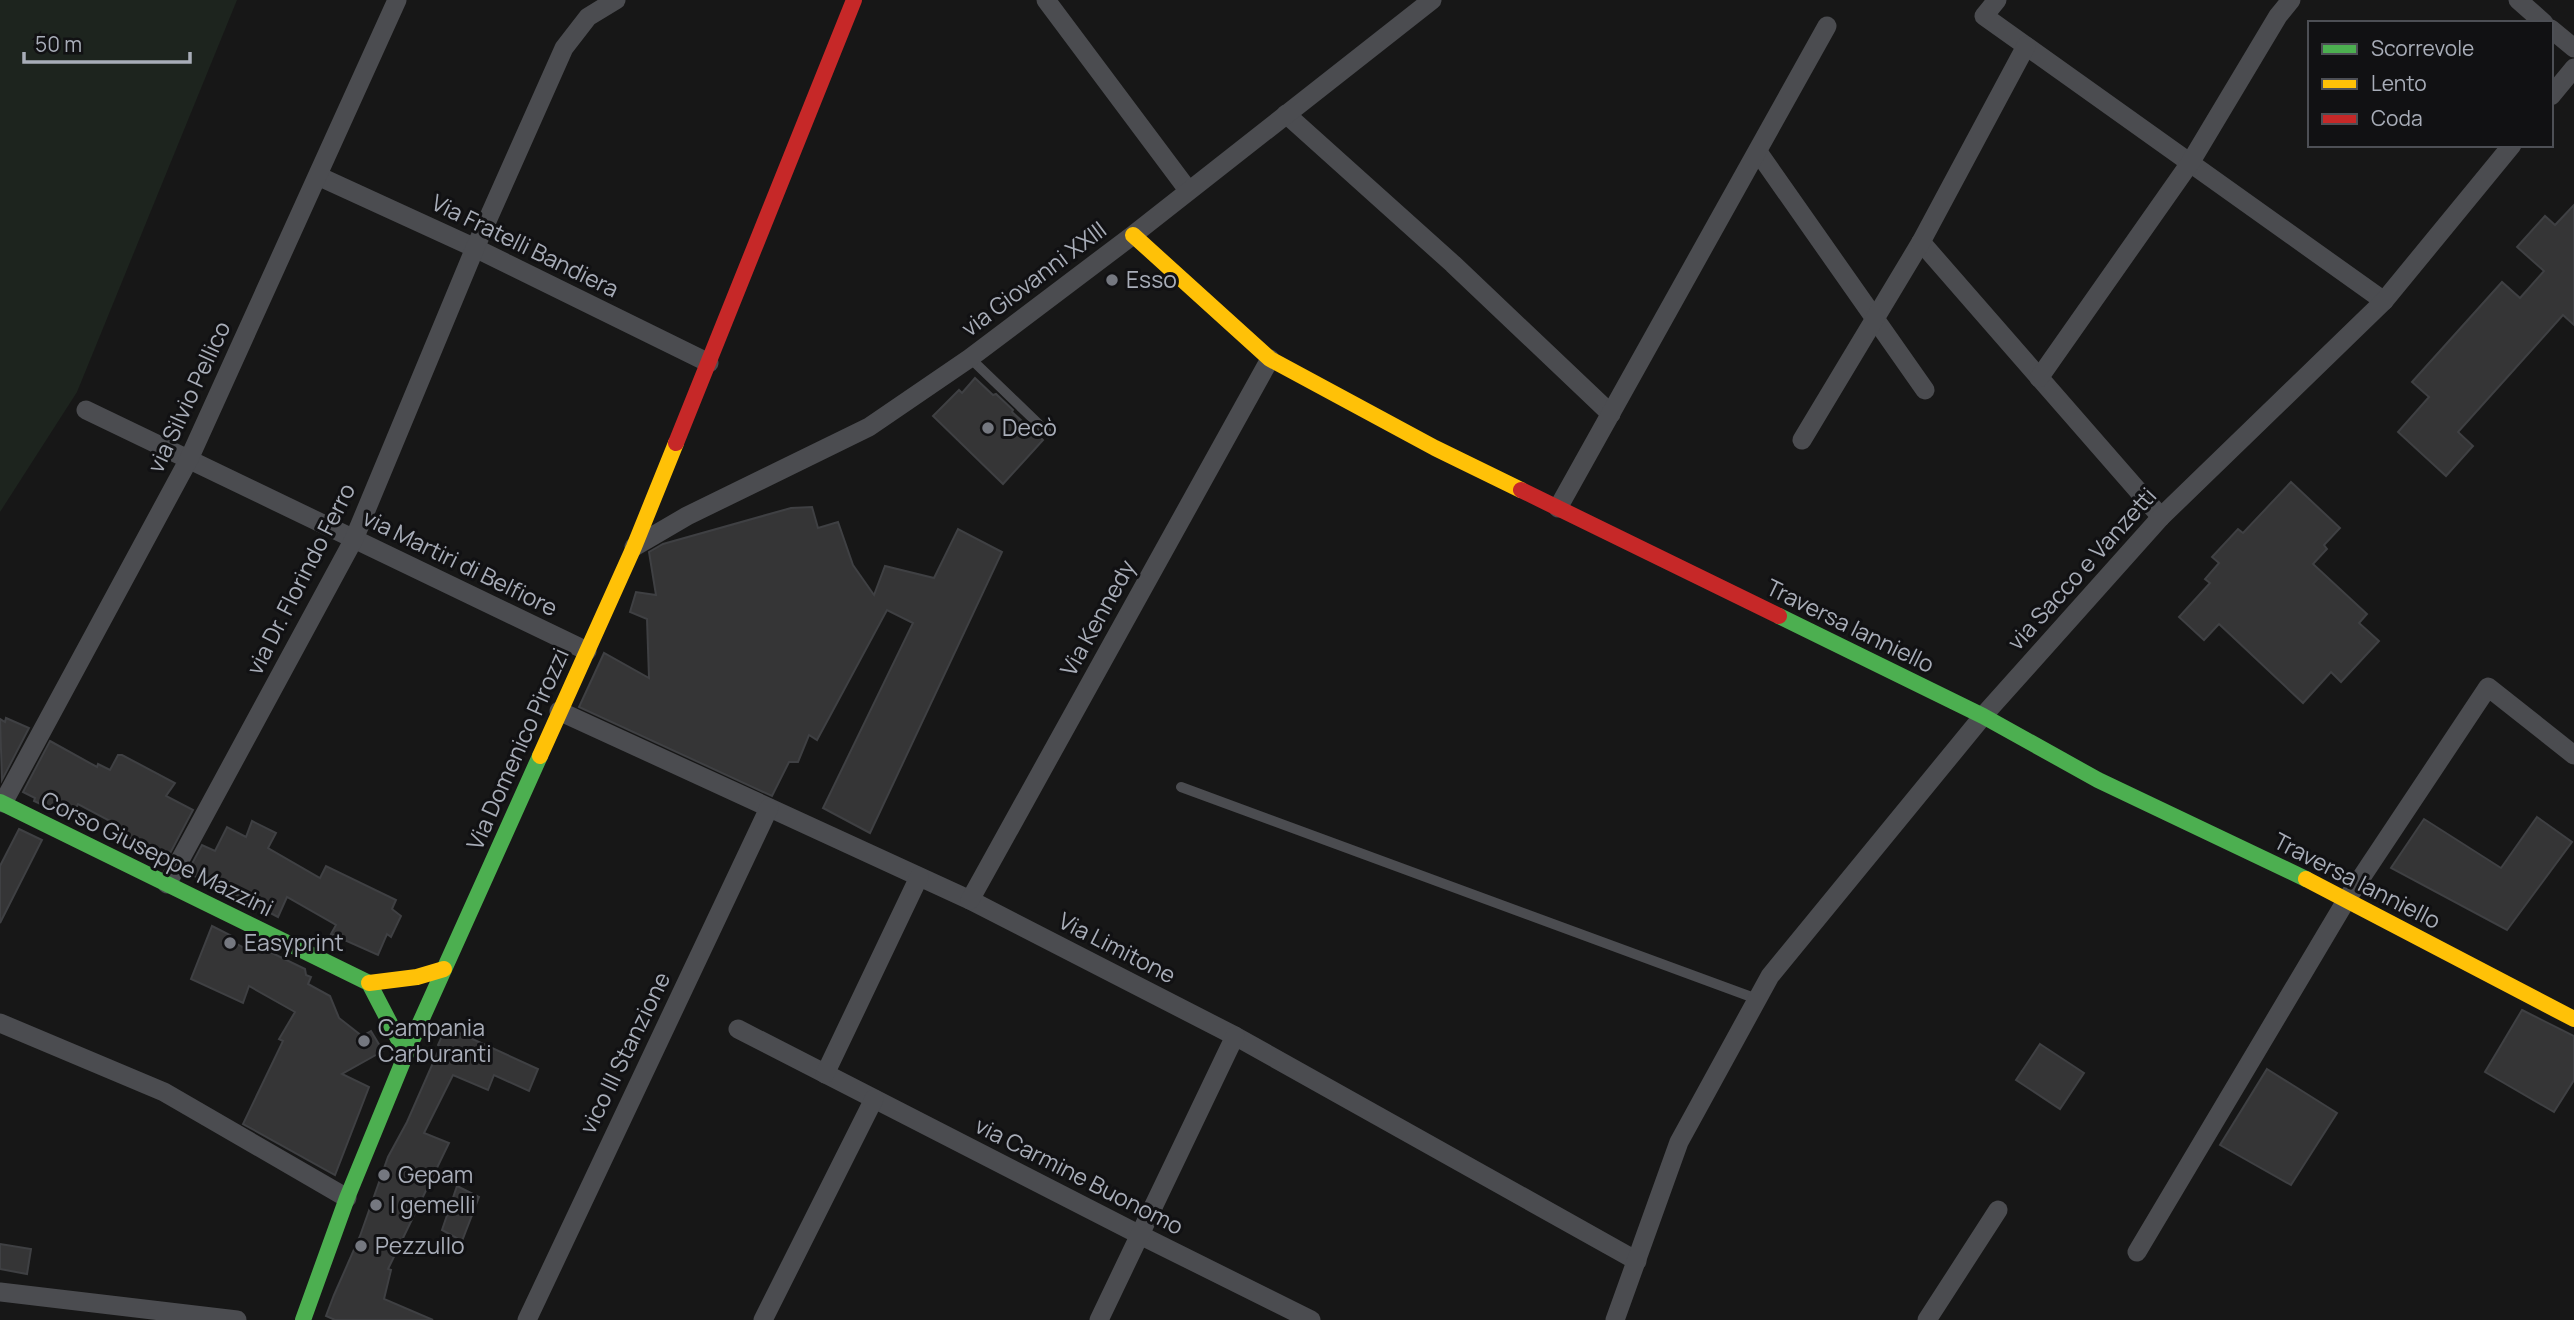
<svg xmlns="http://www.w3.org/2000/svg" width="2574" height="1320" viewBox="0 0 2574 1320" font-family="Manrope,sans-serif">
<style>
.green{fill:#1d241e}
.building{fill:#353536;stroke:#3f4043;stroke-width:2}
.lines{fill:none;stroke-linecap:round;stroke-linejoin:round}
.lane{stroke:#4b4c50;stroke-width:10}
.street{stroke:#4b4c50;stroke-width:19}
.fast{stroke:#4caf50;stroke-width:16}
.slow{stroke:#ffc107;stroke-width:16}
.jam{stroke:#c62828;stroke-width:16}
.poi-dot{fill:#757880;stroke:#111113;stroke-width:2.5}
.labels{text-anchor:middle;stroke-width:6;stroke-linejoin:round;paint-order:stroke}
.street-label{font-size:23px;fill:#a8adb8;stroke:#111113}
.poi-label{font-size:23px;fill:#a8adb8;stroke:#111113;text-anchor:start}
</style>
<rect width="100%" height="100%" fill="#171717"/>
<polygon class="green" points="0,0 237,0 77,392 0,512"/>
<g class="building">
<polygon points="2574,205 2574,325 2563,315 2458,432 2473,446 2446,476 2398,432 2429,397 2412,382 2502,282 2520,298 2544,271 2517,247 2545,216 2555,225"/>
<polygon points="975,378 993,395 996,394 1013,410 1012,412 1043,440 1003,484 933,416 959,390 962,393"/>
<polygon points="2291,482 2340,528 2324,545 2327,549 2313,564 2367,614 2359,623 2379,641 2341,682 2331,672 2303,703 2219,624 2204,640 2179,617 2210,583 2205,579 2219,563 2212,557 2238,529 2243,533"/>
<polygon points="812,507 818,528 838,522 853,565 874,595 885,566 934,578 958,529 1002,552 870,833 823,808 913,623 887,610 817,740 809,735 798,762 789,762 772,796 579,707 604,653 649,678 647,619 630,612 636,592 656,595 649,552 663,544 791,508"/>
<polygon points="6,718 29,728 2,780 0,719 5,722"/>
<polygon points="50,741 97,767 98,764 110,770 118,755 122,755 175,783 166,796 193,810 167,859 125,835 127,830 78,804 72,816 58,810 57,812 34,801 35,798 23,792"/>
<polygon points="2537,817 2572,842 2507,930 2391,868 2424,819 2501,868"/>
<polygon points="252,821 276,833 268,848 320,878 326,866 396,900 392,909 401,916 391,937 387,934 378,955 331,934 336,925 287,897 278,917 225,889 187,873 202,845 215,851 227,827 246,837"/>
<polygon points="19,829 42,840 0,923 0,866"/>
<polygon points="212,926 230,935 227,939 248,950 264,953 266,950 305,969 306,975 311,977 308,984 330,996 339,1018 362,1036 371,1031 383,1051 342,1074 369,1087 335,1175 243,1124 283,1041 279,1039 295,1012 249,986 243,1003 191,979"/>
<polygon points="2522,1010 2574,1036 2574,1080 2554,1112 2485,1072"/>
<polygon points="446,1027 538,1069 529,1091 494,1075 488,1090 453,1075 424,1133 449,1143 388,1269 391,1270 384,1299 433,1320 335,1320 326,1316 334,1295 360,1236 388,1157 407,1122 440,1047 438,1045"/>
<polygon points="2040,1044 2084,1073 2060,1109 2016,1080"/>
<polygon points="2267,1069 2337,1113 2291,1185 2220,1145"/>
<polygon points="457,1186 479,1197 462,1241 442,1230"/>
<polygon points="0,1244 31,1249 27,1274 0,1269"/>
</g>
<g class="lines">
<g class="lane">
<polyline points="970,358 1049,434"/>
<polyline points="1181,787 1757,999"/>
</g>
<g class="street">
<polyline points="1046,0 1188,190"/>
<polyline points="1997,0 1984,16 2384,301"/>
<polyline points="2518,0 2544,23"/>
<polyline points="2551,29 2574,48"/>
<polyline points="2551,96 2574,68"/>
<polyline points="1286,114 1453,264 1611,414"/>
<polyline points="1758,152 1925,390"/>
<polyline points="318,176 475,248 709,363"/>
<polyline points="1921,242 2161,517"/>
<polyline points="2039,378 2190,163 2278,16 2291,0"/>
<polyline points="86,410 587,651"/>
<polyline points="1802,440 1921,242 2026,46"/>
<polyline points="1558,508 1827,26"/>
<polyline points="634,547 687,516 869,427 970,358 1133,235 1432,0"/>
<polyline points="559,711 970,900 1235,1036 1637,1261"/>
<polyline points="3,803 189,459 397,0"/>
<polyline points="167,884 354,539 475,248 564,48 588,17 616,0"/>
<polyline points="970,900 1270,359"/>
<polyline points="0,1023 164,1092 347,1198"/>
<polyline points="738,1029 1140,1235 1311,1320"/>
<polyline points="825,1074 919,877"/>
<polyline points="2137,1252 2347,899 2488,687 2574,755"/>
<polyline points="0,1292 237,1320"/>
<polyline points="527,1320 769,808"/>
<polyline points="763,1320 874,1099"/>
<polyline points="1099,1320 1235,1036"/>
<polyline points="1615,1320 1679,1142 1770,976 1983,716 2161,517 2384,301 2512,145"/>
<polyline points="1927,1320 1998,1210"/>
</g>
<g class="fast">
<polyline points="1779,616 1983,716 2098,780 2306,879"/>
<polyline points="0,802 369,983 406,1054"/>
<polyline points="303,1320 347,1198 406,1054 540,756"/>
</g>
<g class="slow">
<polyline points="1133,235 1270,359 1435,448 1521,490"/>
<polyline points="540,756 634,547 676,443"/>
<polyline points="2306,879 2574,1019"/>
<polyline points="369,983 417,977 444,969"/>
</g>
<g class="jam">
<polyline points="676,443 854,0"/>
<polyline points="1521,490 1779,616"/>
</g>
</g>
<g class="poi-dot">
<circle cx="1112" cy="280" r="7"/>
<circle cx="988" cy="428" r="7"/>
<circle cx="230" cy="943" r="7"/>
<circle cx="364" cy="1041" r="7"/>
<circle cx="384" cy="1175" r="7"/>
<circle cx="376" cy="1205" r="7"/>
<circle cx="361" cy="1246" r="7"/>
</g>
<g class="labels">
<g class="street-label">
<text transform="translate(525 246) rotate(26)" y="8">Via Fratelli Bandiera</text>
<text transform="translate(1034 279) rotate(-37)" y="8">via Giovanni XXIII</text>
<text transform="translate(189 397) rotate(-65)" y="8">via Silvio Pellico</text>
<text transform="translate(460 563) rotate(26)" y="8">via Martiri di Belfiore</text>
<text transform="translate(2082 569) rotate(-48)" y="8">via Sacco e Vanzetti</text>
<text transform="translate(301 579) rotate(-63)" y="8">via Dr. Florindo Ferro</text>
<text transform="translate(1098 618) rotate(-61)" y="8">Via Kennedy</text>
<text transform="translate(1850 626) rotate(26)" y="8">Traversa Ianniello</text>
<text transform="translate(518 749) rotate(-66)" y="8">Via Domenico Pirozzi</text>
<text transform="translate(157 854) rotate(26)" y="8">Corso Giuseppe Mazzini</text>
<text transform="translate(2357 881) rotate(27)" y="8">Traversa Ianniello</text>
<text transform="translate(1117 948) rotate(27)" y="8">Via Limitone</text>
<text transform="translate(625 1053) rotate(-64)" y="8">vico III Stanzione</text>
<text transform="translate(1079 1176) rotate(27)" y="8">via Carmine Buonomo</text>
</g>
<g class="poi-label">
<text x="1126" y="288">Esso</text>
<text x="1002" y="436">Decò</text>
<text x="244" y="951">Easyprint</text>
<text x="378" y="1036">Campania<tspan x="378" dy="26">Carburanti</tspan></text>
<text x="398" y="1183">Gepam</text>
<text x="390" y="1213">I gemelli</text>
<text x="375" y="1254">Pezzullo</text>
</g>
</g>
<rect x="2308" y="21" width="245" height="126" fill="#111113" stroke="#4d4f55" stroke-width="2"/>
<rect x="2322" y="44" width="35" height="10" fill="#4caf50" stroke="#4d4f55" stroke-width="2"/>
<text x="2371" y="56" font-size="21" fill="#a8adb8">Scorrevole</text>
<rect x="2322" y="79" width="35" height="10" fill="#ffc107" stroke="#4d4f55" stroke-width="2"/>
<text x="2371" y="91" font-size="21" fill="#a8adb8">Lento</text>
<rect x="2322" y="114" width="35" height="10" fill="#c62828" stroke="#4d4f55" stroke-width="2"/>
<text x="2371" y="126" font-size="21" fill="#a8adb8">Coda</text>
<path d="M24 52v10h166v-10" fill="none" stroke="#a8adb8" stroke-width="3.5"/>
<text x="35" y="52" font-size="21" fill="#a8adb8" stroke="#111113" stroke-width="5" paint-order="stroke">50 m</text>
</svg>
